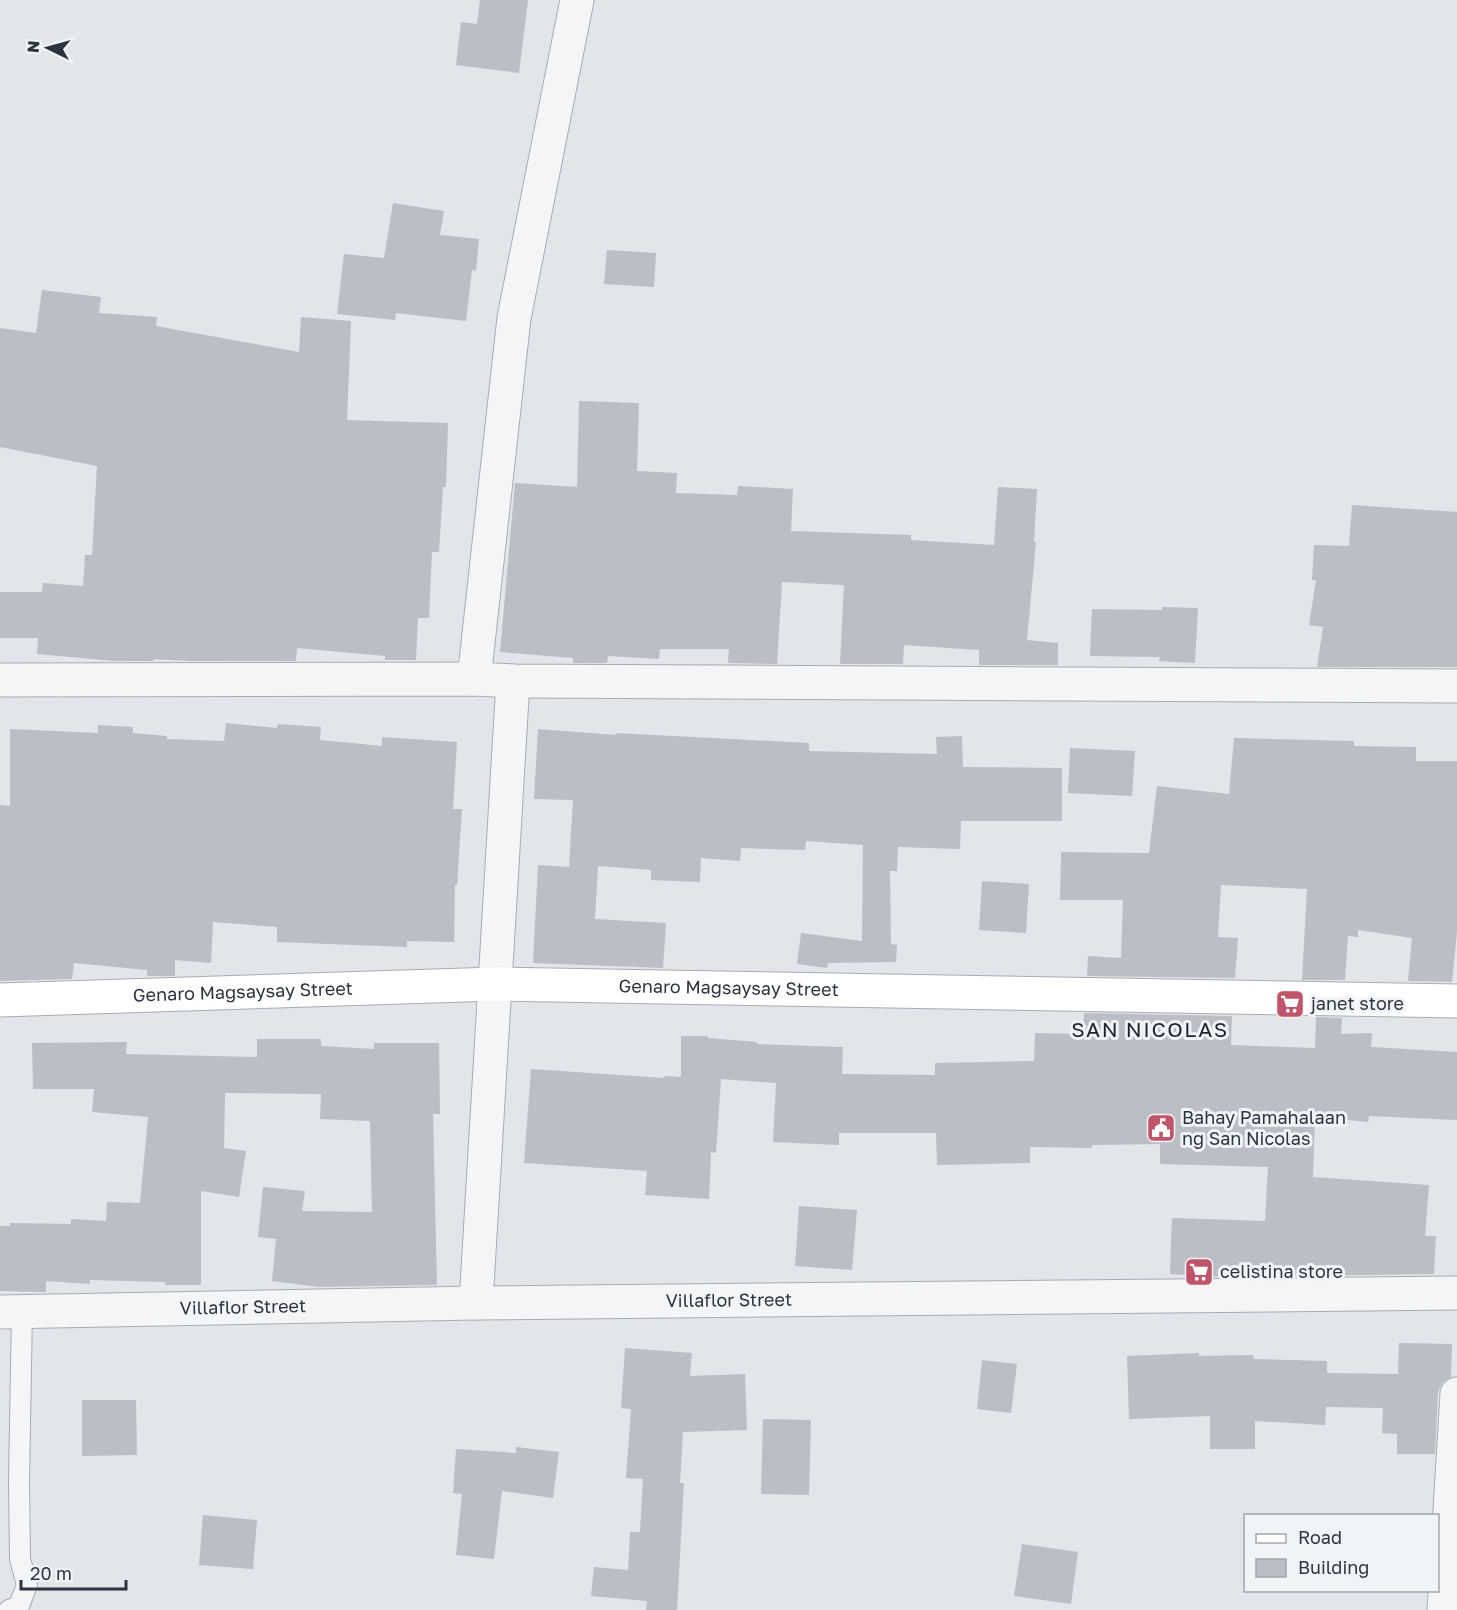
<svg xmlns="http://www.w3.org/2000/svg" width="1457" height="1610" viewBox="0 0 1457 1610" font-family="'Golos Text',sans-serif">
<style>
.building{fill:#babec5}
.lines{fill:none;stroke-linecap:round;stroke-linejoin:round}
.lane-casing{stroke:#a8acb3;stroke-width:22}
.street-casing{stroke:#a8acb3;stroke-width:35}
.secondary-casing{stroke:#a8acb3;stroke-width:35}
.lane{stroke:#f4f5f7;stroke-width:20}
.street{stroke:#f4f5f7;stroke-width:33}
.secondary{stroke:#fff;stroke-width:33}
.labels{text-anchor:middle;stroke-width:6;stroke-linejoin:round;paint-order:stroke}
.street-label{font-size:18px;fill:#2c343f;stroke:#f1f4f6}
.poi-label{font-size:18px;fill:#2c343f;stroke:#f1f4f6;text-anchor:start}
.quarter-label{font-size:21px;letter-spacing:1.5px;fill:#1e2530;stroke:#f1f4f6}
</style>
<rect width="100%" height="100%" fill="#e2e5e9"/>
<g class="building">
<polygon points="480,0 528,0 519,73 456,65 461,22 477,24"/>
<polygon points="393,203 444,211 440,235 479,239 476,271 472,270 466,321 396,313 395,320 337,314 344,254 384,258"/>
<polygon points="607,250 656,253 654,287 604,284"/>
<polygon points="42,290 101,297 99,313 157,317 156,326 299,352 301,317 351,321 347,420 448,423 446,487 443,487 439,552 432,552 429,618 418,618 416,660 385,660 385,656 297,648 296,661 189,661 154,659 153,661 114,661 37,654 38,638 0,638 0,592 42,592 43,583 83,586 85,555 92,555 97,466 0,447 0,328 36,333"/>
<polygon points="579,401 639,403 637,471 677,473 676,493 737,495 738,486 793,489 791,531 911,535 911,540 994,545 998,487 1037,489 1034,542 1036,542 1027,640 1058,643 1058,665 979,665 979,650 904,645 903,664 840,664 844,585 782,582 777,664 728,663 729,649 660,649 659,659 608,656 607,663 573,663 573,658 500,652 515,483 577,487"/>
<polygon points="1352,505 1457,512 1457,667 1317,667 1323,627 1309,625 1316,580 1312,580 1314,545 1349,546"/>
<polygon points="1162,607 1198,608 1195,663 1159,661 1160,657 1090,656 1092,609 1162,610"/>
<polygon points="226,723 277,728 278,724 321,727 320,740 382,746 382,737 457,742 453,809 462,809 457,885 455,885 454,942 407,941 407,947 277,942 277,927 213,922 211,963 175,960 175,976 147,976 147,970 74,963 72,979 0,981 0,805 10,806 10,729 98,733 98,725 133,727 133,733 167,736 167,739 224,741"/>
<polygon points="538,729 616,735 616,733 809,743 809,751 937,754 936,737 962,736 963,767 1062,768 1062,821 961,821 960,849 898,847 897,871 890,871 891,944 897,945 896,962 828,963 827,968 797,964 801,933 862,941 863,845 806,841 805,850 741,848 740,861 701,858 700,882 651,880 651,870 598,866 595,919 666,923 663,968 533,963 538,865 569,867 573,800 534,799"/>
<polygon points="1234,738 1354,741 1354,746 1416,747 1416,761 1457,761 1457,932 1452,982 1408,981 1412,938 1358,930 1358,937 1348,936 1345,980 1302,980 1307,889 1221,885 1218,937 1238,938 1235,978 1087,976 1088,956 1121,958 1123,900 1060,900 1061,852 1149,853 1157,786 1229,794"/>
<polygon points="1070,748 1135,751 1132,796 1068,793"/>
<polygon points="982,881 1029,884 1026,933 979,930"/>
<polygon points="1084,1013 1232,1016 1231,1045 1315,1048 1316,1017 1342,1018 1341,1034 1372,1033 1371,1047 1457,1052 1457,1120 1369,1116 1368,1122 1315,1117 1313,1177 1429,1185 1425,1236 1436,1236 1434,1274 1223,1277 1170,1274 1172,1218 1265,1221 1268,1167 1160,1164 1160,1144 1092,1145 1092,1148 1030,1147 1030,1163 937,1165 936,1133 839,1133 839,1145 773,1142 776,1083 721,1079 716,1153 711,1152 709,1199 645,1195 647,1171 524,1163 531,1069 664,1078 665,1076 681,1077 681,1036 708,1036 708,1038 757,1042 757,1044 843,1047 842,1074 935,1075 935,1063 1034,1061 1035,1033 1083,1034"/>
<polygon points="257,1039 321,1039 321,1046 374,1049 374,1043 439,1043 440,1114 433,1114 437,1285 319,1287 272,1281 276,1239 258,1237 263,1187 305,1191 302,1211 372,1212 370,1121 320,1119 321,1094 225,1093 224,1148 246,1151 239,1197 201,1191 201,1285 165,1285 165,1282 90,1280 90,1284 46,1281 46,1292 0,1291 0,1226 10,1226 10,1223 71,1224 71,1219 106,1221 107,1202 140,1203 148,1117 92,1112 94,1089 33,1089 32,1043 127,1042 126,1054 257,1057"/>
<polygon points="799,1206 857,1210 852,1270 795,1266"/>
<polygon points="1399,1343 1452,1344 1451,1377 1442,1383 1438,1393 1435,1454 1397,1454 1397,1434 1382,1433 1383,1408 1326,1407 1325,1425 1255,1421 1255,1449 1210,1449 1210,1416 1129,1419 1127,1356 1199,1353 1199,1356 1253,1355 1254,1359 1327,1361 1327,1373 1398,1374"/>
<polygon points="625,1348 692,1353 690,1376 745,1374 747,1430 683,1432 680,1483 684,1483 677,1610 646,1610 647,1601 591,1596 594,1567 628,1570 630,1532 640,1532 643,1479 626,1478 631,1409 621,1408"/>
<polygon points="982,1360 1017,1364 1011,1413 977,1409"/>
<polygon points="82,1400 136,1400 137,1455 82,1456"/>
<polygon points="763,1419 811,1420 809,1495 761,1494"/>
<polygon points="516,1447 559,1452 553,1498 502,1491 494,1559 456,1555 462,1494 453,1493 456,1449 516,1453"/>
<polygon points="203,1515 257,1520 253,1569 199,1565"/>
<polygon points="1022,1544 1078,1552 1071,1604 1014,1596"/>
</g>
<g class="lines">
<g class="lane-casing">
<polyline id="lane" points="9,1610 19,1606 27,1585 20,1559 19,1481 22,1311"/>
</g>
<g class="street-casing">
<g id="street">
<polyline points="474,679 514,318 577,0"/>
<polyline points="0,680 474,679 513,681 1457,686"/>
<polyline points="476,1303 513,681"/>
<path id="s1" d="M0 1312 476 1303 1457 1293"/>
<polyline points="1444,1610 1457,1394"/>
</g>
</g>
<g class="secondary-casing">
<g id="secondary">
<path id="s2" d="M0 1000 496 984 1457 1001"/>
</g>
</g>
<use href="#lane" class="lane"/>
<use href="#street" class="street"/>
<use href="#secondary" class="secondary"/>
</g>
<defs>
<g id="supermarket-square" transform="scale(1.5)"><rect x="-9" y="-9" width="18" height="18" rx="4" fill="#c05469" stroke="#f1f4f6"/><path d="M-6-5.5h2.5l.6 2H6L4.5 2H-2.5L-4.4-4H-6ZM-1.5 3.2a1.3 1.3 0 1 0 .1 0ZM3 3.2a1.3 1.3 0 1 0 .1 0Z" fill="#fff"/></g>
<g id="civic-square" transform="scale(1.5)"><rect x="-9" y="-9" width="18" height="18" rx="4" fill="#c05469" stroke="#f1f4f6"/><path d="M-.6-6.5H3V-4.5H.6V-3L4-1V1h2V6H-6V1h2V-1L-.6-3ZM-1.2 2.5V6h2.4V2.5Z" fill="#fff"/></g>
</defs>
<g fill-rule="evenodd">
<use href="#supermarket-square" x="1290" y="1004"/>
<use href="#civic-square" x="1161" y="1128"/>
<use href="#supermarket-square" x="1199" y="1272"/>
</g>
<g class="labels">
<g class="street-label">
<text dy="6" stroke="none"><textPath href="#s2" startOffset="729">Genaro Magsaysay Street</textPath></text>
<text dy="6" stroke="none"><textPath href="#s2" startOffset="243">Genaro Magsaysay Street</textPath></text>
<text dy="6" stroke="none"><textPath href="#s1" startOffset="729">Villaflor Street</textPath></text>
<text dy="6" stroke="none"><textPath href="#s1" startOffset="243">Villaflor Street</textPath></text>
</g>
<g class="poi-label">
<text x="1311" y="1010">janet store</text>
<text x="1182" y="1124">Bahay Pamahalaan<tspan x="1182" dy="21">ng San Nicolas</tspan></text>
<text x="1220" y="1278">celistina store</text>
</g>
<g class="quarter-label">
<text x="1150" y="1037">SAN NICOLAS</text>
</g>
</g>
<rect x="1244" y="1514" width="195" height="78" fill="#f1f4f6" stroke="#a2a7ad" stroke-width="1.5"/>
<rect x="1256" y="1534" width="30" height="9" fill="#ffffff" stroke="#a2a7ad" stroke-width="1.5"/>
<text x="1298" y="1544" font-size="18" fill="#2c343f">Road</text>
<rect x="1256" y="1559" width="30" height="18" fill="#babec5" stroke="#a2a7ad" stroke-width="1.5"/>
<text x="1298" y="1574" font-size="18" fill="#2c343f">Building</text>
<g transform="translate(48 48) rotate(275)" stroke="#f1f4f6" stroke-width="4.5" paint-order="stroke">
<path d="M0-4.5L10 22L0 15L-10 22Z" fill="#2c343f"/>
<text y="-9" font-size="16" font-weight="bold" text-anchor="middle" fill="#2c343f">N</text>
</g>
<path d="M21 1580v9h105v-9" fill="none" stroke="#2c343f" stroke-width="3"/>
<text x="30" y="1580" font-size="18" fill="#2c343f" stroke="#f1f4f6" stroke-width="4.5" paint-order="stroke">20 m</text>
</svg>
